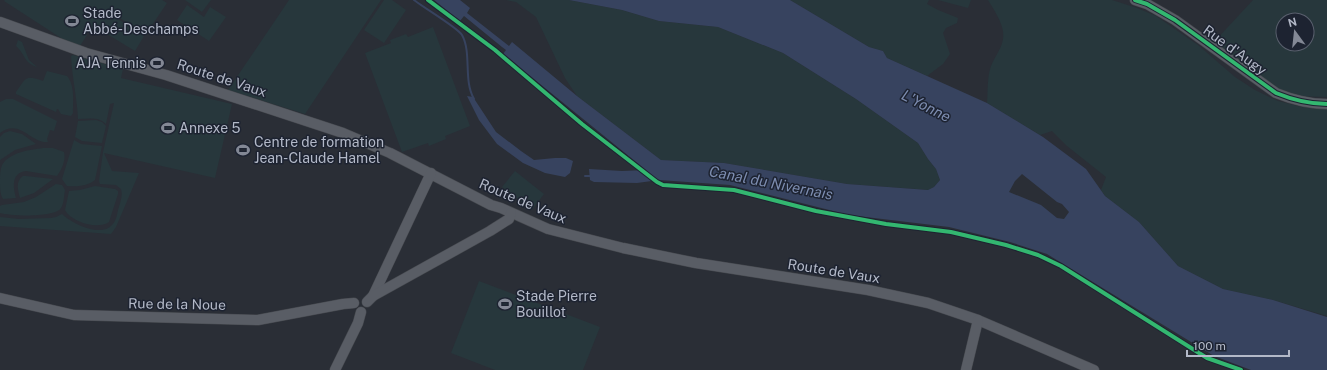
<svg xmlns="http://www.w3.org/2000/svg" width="1327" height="370" viewBox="0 0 1327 370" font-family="'Public Sans',sans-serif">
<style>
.green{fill:#27373c;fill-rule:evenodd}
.water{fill:#37435f;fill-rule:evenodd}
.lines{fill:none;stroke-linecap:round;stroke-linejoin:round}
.stream{stroke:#37435f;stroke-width:2}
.minor-casing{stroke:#46494f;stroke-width:11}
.minor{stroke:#595d65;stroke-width:10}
.cycleway-casing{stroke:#1d2331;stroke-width:6}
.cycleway{stroke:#33b770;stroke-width:4}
.labels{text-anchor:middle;stroke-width:3;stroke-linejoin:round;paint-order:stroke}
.poi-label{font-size:14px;fill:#b3b9c8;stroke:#1d2331;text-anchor:start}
.street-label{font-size:14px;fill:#b3b9c8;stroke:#1d2331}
.water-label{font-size:15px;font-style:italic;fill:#7c8caf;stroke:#1d2331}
</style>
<rect width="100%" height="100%" fill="#2a2e36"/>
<g class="green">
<polygon points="5,0 162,0 167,3 146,34 113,14 112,15 144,36 135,51 102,31 100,34 89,27 85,33 87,35 78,49 4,1"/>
<polygon points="185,0 211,0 202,12"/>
<polygon points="289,0 381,0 305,114 228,90"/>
<polygon points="384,0 392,0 406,10 384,43 364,30"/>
<polygon points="506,0 569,0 622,10 659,21 718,27 783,53 856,99 918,143 928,159 936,169 940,180 934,187 929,190 847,184 724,163 661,160 577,96 565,78 536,17 516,2"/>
<polygon points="790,0 929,0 927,4 938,10 958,18 957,23 946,28 943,33 950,54 943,64 927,76 887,58 883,51 869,47"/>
<polygon points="938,0 971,0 968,8"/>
<path d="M988 0H1112L1137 8 1156 16 1198 45 1235 77 1255 90 1278 101 1302 107 1327 109V316L1273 300 1223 289 1178 266 1139 222 1105 196 1101 190 1106 177 1067 146 1052 131 1040 135 987 103C988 91 987 77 991 66 996 53 1005 46 1003 31 1001 20 994 10 988 0Z"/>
<path d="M1253 0H1327V97L1295 96 1269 84 1214 42ZM1283 20H1307V44H1283Z"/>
<polygon points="187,5 204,17 210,7 226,17 209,41 177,20"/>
<polygon points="433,27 470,126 445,136 446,139 429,146 428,143 402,152 365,53 391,43 390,40 406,34 408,37"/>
<path d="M18 40 22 42 29 60 37 67C24 63 25 54 16 46Z"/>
<path d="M73 55 123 69 121 78 232 104 215 178 104 153 112 171 139 173 116 227 111 234 0 226V217L19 219 51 218 56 217 62 214C71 223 101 238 112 225 116 221 117 215 118 210 120 203 123 196 121 189L116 185 100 184 99 181 103 152 114 103 110 104 106 124C98 116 88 119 78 119 77 98 72 77 71 56Z"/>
<path d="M47 71 67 76C75 85 73 102 73 113L71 116 61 114 58 109H57L56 112 16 94V92C27 77 25 75 43 81Z"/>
<path d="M6 99H13L57 121 54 131 50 130 47 139 48 142C31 144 20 118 0 133V102Z"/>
<polygon points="96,120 102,122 106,126 102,143 82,141 75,137 78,121"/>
<polygon points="10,131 22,134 36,144 15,150 0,160 0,137 4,133"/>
<path d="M74 140 81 144 102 146 95 180C88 186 76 187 67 186L62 179Z"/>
<path d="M43 148H53L64 152C66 160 62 169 57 176L26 171C11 173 13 187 16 198L3 199C0 194 0 187 0 181 0 175 0 170 2 165 10 152 29 150 43 148Z"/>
<polygon points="515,171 544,194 532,210 502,187"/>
<path d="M23 176H26L53 179 34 193 20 198C18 190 15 182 23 176Z"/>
<path d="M56 184 62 185 65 190C64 195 64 204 61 208 55 218 10 216 0 213V206L2 205 24 202 36 197Z"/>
<path d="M95 186 115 189 118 191V194L109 222C98 230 71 222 65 210L69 191 80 190Z"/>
<polygon points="479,281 600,327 583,370 495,370 451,353"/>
</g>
<g class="water">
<path d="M434 0H460L470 8 467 13 509 46 512 42 577 96 661 160 724 163 847 184 928 190 934 187 940 180 936 169 928 159 918 143 856 99 783 53 718 27 659 21 622 10 569 0H790L869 47 883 51 887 58 987 103 1043 137 1086 169 1105 196 1139 222 1178 266 1223 289 1273 300 1327 317V370H1251L1214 356 1047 254 1010 242 949 227 849 215 730 185 659 180 637 183 594 182 590 180 589 169 622 171 646 170 503 54 506 50 502 47 464 16 460 21ZM1022 174 1057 202 1062 204 1069 212 1064 219 1057 218 1041 205 1009 192 1015 181Z"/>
<polygon points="467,96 473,97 496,132 521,151 534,160 555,158 566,158 573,161 570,173 565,177 545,173 523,163 497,144 479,120"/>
</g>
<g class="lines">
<g class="stream">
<path d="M414 0C424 8 458 28 462 35 472 53 463 80 474 99"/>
<polyline points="585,176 591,176"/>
</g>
<g class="minor-casing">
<g id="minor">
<path d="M1135 0 1147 4 1175 20 1276 93C1293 100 1309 104 1327 104"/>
<polyline points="0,22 86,53 166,75 343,133 390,153 491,205 501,208 548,229 623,248 696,263 868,290 928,303 978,320 1094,370"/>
<polyline points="373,296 431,173"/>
<polyline points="0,298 74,315 258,320 343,304 354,303"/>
<polyline points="367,302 373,296 490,231 509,219 511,213"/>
<polyline points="335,370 358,323 361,312"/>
<polyline points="966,370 978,320"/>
</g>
</g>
<use href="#minor" class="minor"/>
<g class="cycleway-casing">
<g id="cycleway">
<polyline points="428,0 495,50 582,124 657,182 663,185 734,190 816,211 886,224 951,232 1006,245 1038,255 1061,266 1207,358 1241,370"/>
<path d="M1135 0 1147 4 1175 20 1276 93C1293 100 1309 104 1327 104"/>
</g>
</g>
<use href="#cycleway" class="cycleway"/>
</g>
<defs>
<g id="stadium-bare" transform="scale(1.08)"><path d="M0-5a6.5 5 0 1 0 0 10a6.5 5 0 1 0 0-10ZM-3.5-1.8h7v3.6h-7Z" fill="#838895" stroke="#1d2331" stroke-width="2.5" paint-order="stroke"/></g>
</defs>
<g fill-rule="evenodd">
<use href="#stadium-bare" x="72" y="21"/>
<use href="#stadium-bare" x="157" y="63"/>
<use href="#stadium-bare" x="168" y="128"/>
<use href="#stadium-bare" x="243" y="150"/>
<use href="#stadium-bare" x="505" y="304"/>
</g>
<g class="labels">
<g class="poi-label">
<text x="83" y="18">Stade<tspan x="83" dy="16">Abbé-Deschamps</tspan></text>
<text x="146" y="68" text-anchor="end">AJA Tennis</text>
<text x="179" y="133">Annexe 5</text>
<text x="254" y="147">Centre de formation<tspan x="254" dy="16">Jean-Claude Hamel</tspan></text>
<text x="516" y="301">Stade Pierre<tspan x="516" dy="16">Bouillot</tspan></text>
</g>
<g class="street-label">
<text transform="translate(1235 50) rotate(36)" y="5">Rue d'Augy</text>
<text transform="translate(222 78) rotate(18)" y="5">Route de Vaux</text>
<text transform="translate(523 201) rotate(23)" y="5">Route de Vaux</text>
<text transform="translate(834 271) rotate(9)" y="5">Route de Vaux</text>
<text transform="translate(177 304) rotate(1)" y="5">Rue de la Noue</text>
</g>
<g class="water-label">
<text transform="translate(926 106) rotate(27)" y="5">L'Yonne</text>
<text transform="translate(771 183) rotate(11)" y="5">Canal du Nivernais</text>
</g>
</g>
<g transform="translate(1295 32) rotate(345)"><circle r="19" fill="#1d2331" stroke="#595f6d"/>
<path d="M0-3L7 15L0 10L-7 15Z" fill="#838895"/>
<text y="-6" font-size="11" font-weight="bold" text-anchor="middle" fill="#b3b9c8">N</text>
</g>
<path d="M1187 350v6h102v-6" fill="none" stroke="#b3b9c8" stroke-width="2"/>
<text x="1193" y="350" font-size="12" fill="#b3b9c8" stroke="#1d2331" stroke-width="3" paint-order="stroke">100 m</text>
</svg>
